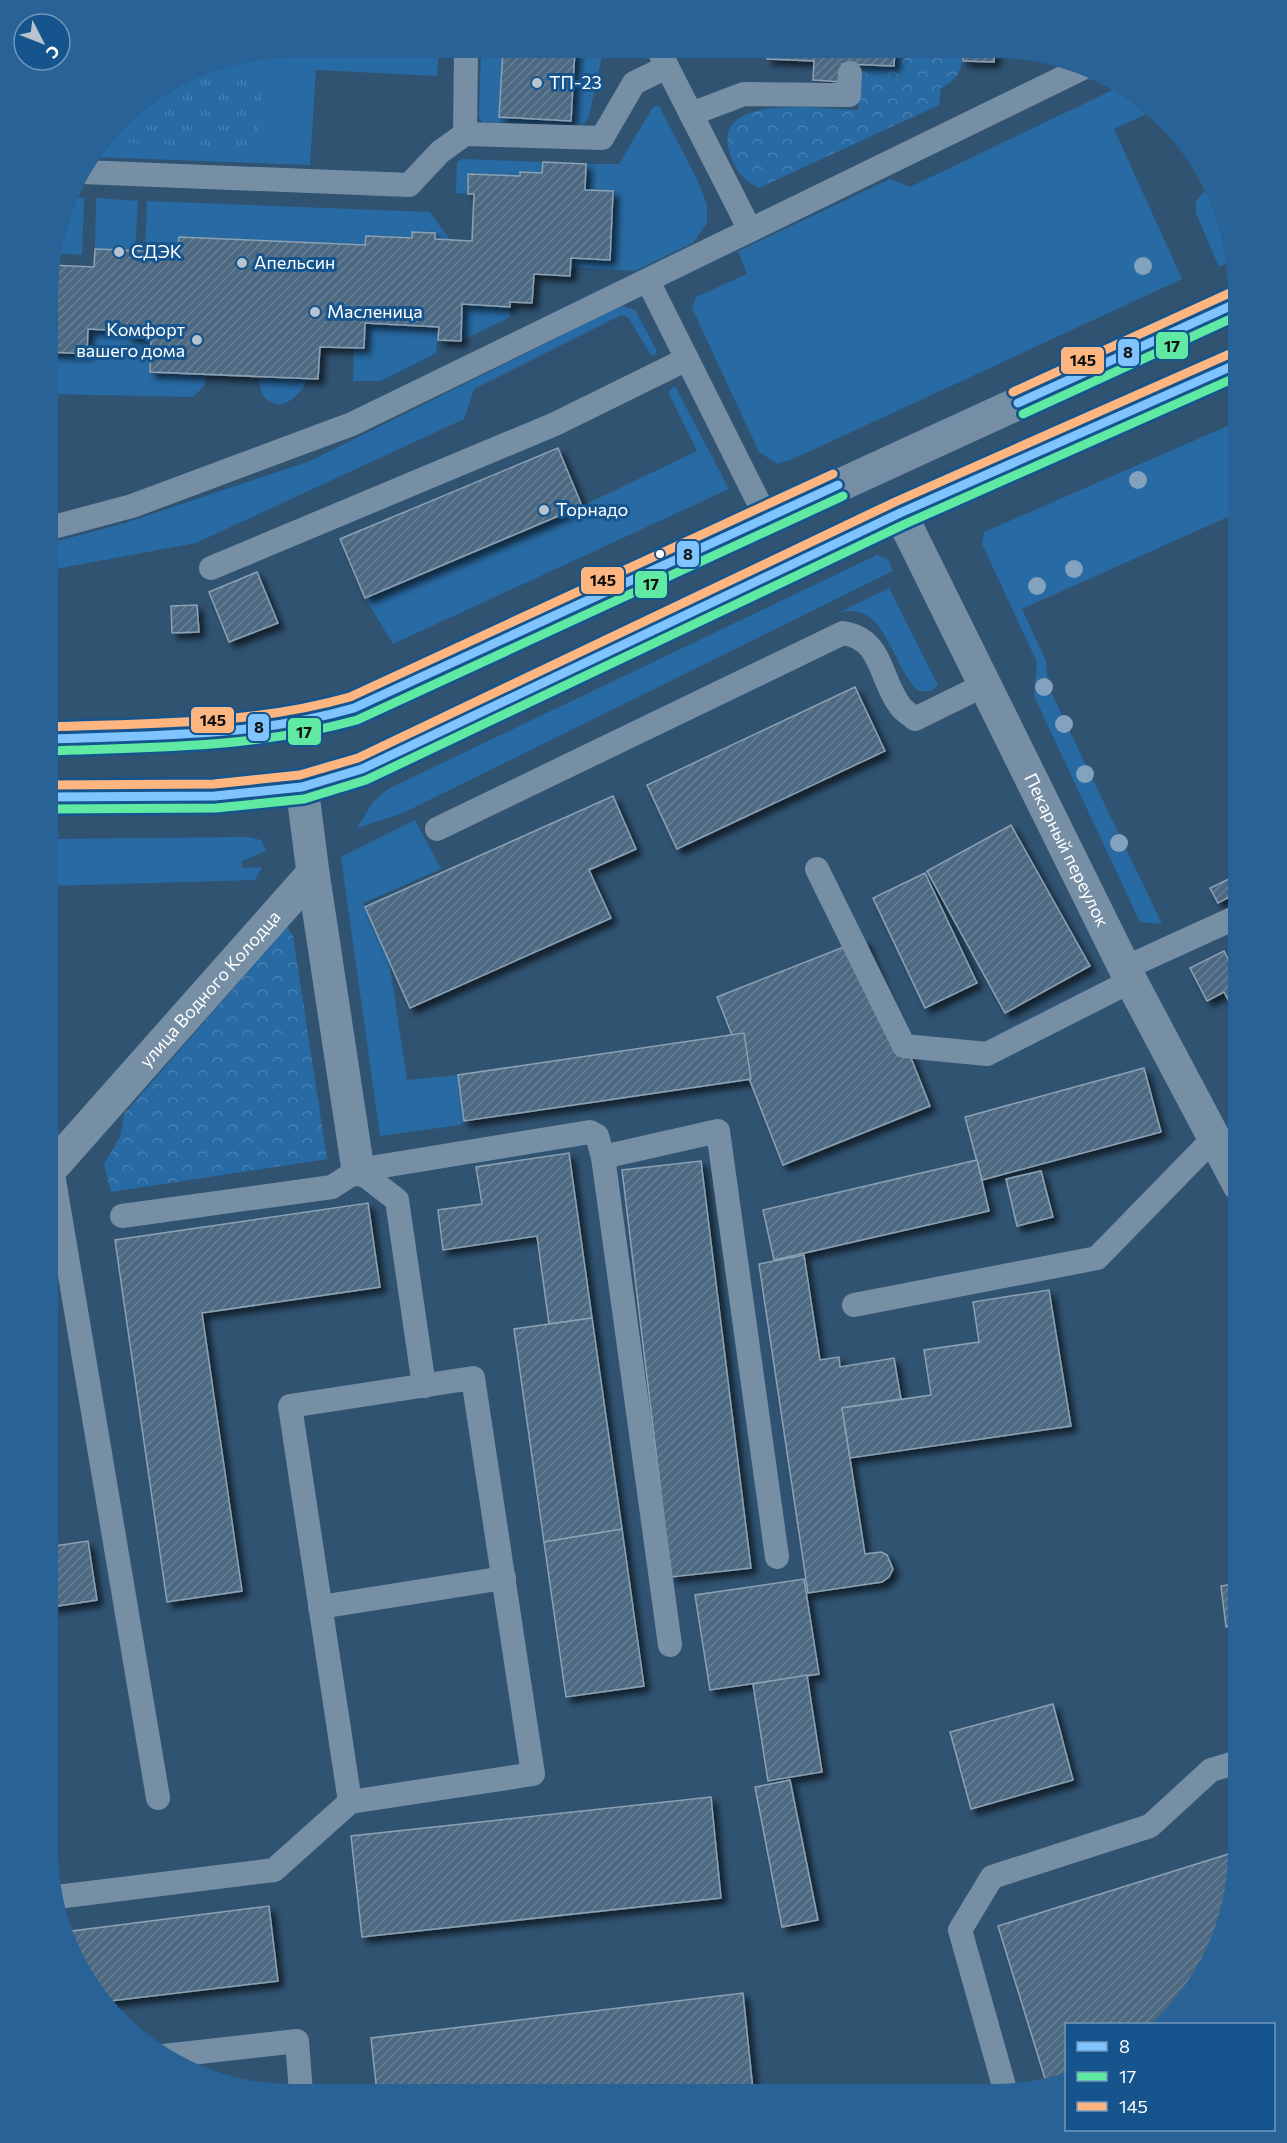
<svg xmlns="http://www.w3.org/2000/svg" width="1287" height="2143" viewBox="0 0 1287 2143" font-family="Commissioner,sans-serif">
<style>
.grass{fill:#286aa3}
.forest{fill:url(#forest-crowns)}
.park{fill:url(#park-tufts)}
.building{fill:url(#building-hatch);stroke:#8ca1b3;stroke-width:1.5;filter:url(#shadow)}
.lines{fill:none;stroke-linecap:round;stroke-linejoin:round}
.lane{stroke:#778fa5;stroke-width:24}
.street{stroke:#778fa5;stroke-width:33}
.primary{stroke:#768ea5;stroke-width:33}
.bus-1-casing{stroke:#15548d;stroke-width:14}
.bus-2-casing{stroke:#15548d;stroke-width:14}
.bus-3-casing{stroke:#15548d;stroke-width:14}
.bus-1{stroke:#80c4ff;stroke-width:9}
.bus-2{stroke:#60e9a3;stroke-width:9}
.bus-3{stroke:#ffb580;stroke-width:9}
.tree{fill:#82a2bd}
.poi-dot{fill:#b7c3ce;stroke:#15548d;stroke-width:2}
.bus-dot{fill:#fff;stroke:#15548d;stroke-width:2}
.labels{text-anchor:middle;stroke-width:6;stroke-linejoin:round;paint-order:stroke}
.poi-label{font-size:18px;fill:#fff;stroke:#15548d;text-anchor:start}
.street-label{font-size:18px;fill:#fff;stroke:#15548d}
.line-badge{stroke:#15548d;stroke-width:2}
.pale-badge-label{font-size:16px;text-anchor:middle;font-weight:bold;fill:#111}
</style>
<defs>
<pattern id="forest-crowns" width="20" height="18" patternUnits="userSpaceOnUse" patternTransform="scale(1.5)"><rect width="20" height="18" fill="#286aa3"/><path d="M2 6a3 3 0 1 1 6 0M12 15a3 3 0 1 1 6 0" fill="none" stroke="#4880b1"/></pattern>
<pattern id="park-tufts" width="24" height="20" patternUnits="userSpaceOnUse" patternTransform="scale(1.5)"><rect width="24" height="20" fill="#286aa3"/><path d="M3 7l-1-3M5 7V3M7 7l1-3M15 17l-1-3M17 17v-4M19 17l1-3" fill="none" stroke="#4880b1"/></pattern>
<pattern id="building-hatch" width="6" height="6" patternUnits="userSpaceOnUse" patternTransform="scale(1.5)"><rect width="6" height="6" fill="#4d6982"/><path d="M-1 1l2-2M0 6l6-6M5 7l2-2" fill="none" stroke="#688095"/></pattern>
<filter id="shadow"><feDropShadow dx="5.5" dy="5.5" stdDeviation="3" flood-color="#0009"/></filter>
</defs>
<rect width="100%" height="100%" fill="#305372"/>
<g class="grass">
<polygon points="293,48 439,48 437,76 316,70 310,165 94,157 131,109 199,66"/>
<polygon points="481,49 619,49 602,56 589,116 583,125 482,122 479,116"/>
<polygon points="1121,86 1144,99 1155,110 1114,129 1182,279 793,459 778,464 759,452 692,308 696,297 747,274 738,251 890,179 910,187"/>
<polygon points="659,106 698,181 707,205 707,223 693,243 635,271 571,267 571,258 610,260 613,191 585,190 586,164 619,164 653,107"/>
<polygon points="461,159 543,162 542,173 521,172 520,176 469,174 468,194 456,193 457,163"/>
<polygon points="1211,183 1221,199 1233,261 1219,267 1196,213 1196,201"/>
<polygon points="69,197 84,198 82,255 52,253"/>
<polygon points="96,198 138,201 135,251 95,249"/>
<polygon points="147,201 430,212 450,240 435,239 435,233 413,232 412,238 366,236 365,245 179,237 178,252 145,251"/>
<polygon points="462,304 510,307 510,317 461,341"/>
<polygon points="621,306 635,310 657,351 655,355 650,354 629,318 621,315 474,389 464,419 196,543 50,570 50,543 125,523 310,461"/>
<polygon points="365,323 439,327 436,353 380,381 353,381 354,348 364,348"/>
<polygon points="88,329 127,331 127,337 151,338 150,372 204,374 205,385 193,397 50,394 50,352 87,354"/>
<path d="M258 376 308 378C302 395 279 417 263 395 260 390 259 382 258 376Z"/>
<polygon points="673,387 676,388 729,489 393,644 365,598 582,506 697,451 668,392"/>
<polygon points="1239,421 1239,512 1022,609 1046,661 1048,686 1162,924 1140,922 1034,696 1037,662 982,544 984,532"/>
<polygon points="877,555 888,560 893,571 403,813 357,828 373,802 388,789"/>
<path d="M889 588 938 685 931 691H919C891 667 886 598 838 613Z"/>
<polygon points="415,820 441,869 363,903 389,961 407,1080 458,1075 464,1121 460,1125 380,1136 341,857"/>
<polygon points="248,837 261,840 266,851 242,861 242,868 262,867 255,880 49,886 49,839"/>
</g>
<g class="forest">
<path d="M895 50H963C962 70 959 79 941 88L939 105 759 188C742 179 734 169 729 150 712 92 827 109 858 110L861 65 894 66Z"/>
<polygon points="287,927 293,936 327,1159 111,1192 104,1164 120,1137 124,1114"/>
</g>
<polygon class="park" points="185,75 264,79 257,149 112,142 109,138 131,109"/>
<g class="building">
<polygon points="503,49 575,49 571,121 499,117"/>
<polygon points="767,49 895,50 894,66 842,64 842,82 813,80 814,61 767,59"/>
<polygon points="963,50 995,50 994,62 963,61"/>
<polygon points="543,162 586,164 585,190 613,191 610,260 571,258 570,276 534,274 532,303 510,302 510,307 462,304 461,341 438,340 439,327 365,323 364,348 320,347 318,379 150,372 151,338 127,337 127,331 88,329 87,354 50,352 50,265 94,267 95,249 178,252 179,237 365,245 366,236 412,238 412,232 435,233 435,239 472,241 474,194 468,194 468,174 520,176 520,172 542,173"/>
<polygon points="558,448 582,506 365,598 340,539"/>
<polygon points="257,572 278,623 229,642 209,592"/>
<polygon points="197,605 199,632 172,633 171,606"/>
<polygon points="855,687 885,751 677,849 647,785"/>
<polygon points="613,796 636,849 589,870 611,918 410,1008 365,907"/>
<polygon points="1011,825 1090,966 1005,1013 927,871"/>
<polygon points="925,873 977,983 925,1008 873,898"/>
<polygon points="1233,877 1239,892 1218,903 1210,888"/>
<polygon points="864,939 930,1106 783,1165 717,997"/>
<polygon points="1224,951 1239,980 1239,1021 1224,992 1207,1001 1190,968"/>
<polygon points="744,1033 751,1079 464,1121 458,1075"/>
<polygon points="1144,1068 1161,1132 982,1180 965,1117"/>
<polygon points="569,1153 592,1318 549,1324 537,1236 443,1250 438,1210 482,1204 476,1167"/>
<polygon points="977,1160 989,1211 774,1260 763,1210"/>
<polygon points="701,1161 751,1568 671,1577 622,1170"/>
<polygon points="1041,1171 1053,1217 1017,1226 1006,1179"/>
<polygon points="368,1203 380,1287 202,1313 242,1591 167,1602 115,1240"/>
<polygon points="804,1255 820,1360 839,1357 840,1367 894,1358 901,1399 842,1408 865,1554 881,1552 887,1555 893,1569 889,1577 882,1582 808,1593 759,1264"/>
<polygon points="1049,1290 1071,1426 850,1458 842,1408 931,1395 924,1350 979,1342 973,1302"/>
<polygon points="592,1318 622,1529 544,1542 514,1329"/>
<polygon points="622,1529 644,1686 566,1697 544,1542"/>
<polygon points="88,1541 97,1600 52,1607 48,1584 48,1547"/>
<polygon points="1239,1558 1239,1625 1226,1627 1221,1586 1233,1584 1231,1559"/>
<polygon points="804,1579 819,1674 710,1690 695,1595"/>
<polygon points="807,1675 822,1772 768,1781 753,1684"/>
<polygon points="1053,1704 1073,1780 971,1809 950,1732"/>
<polygon points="790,1780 818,1920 782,1927 755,1787"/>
<polygon points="711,1797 721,1898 362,1937 351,1836"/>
<polygon points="1238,1851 1238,1867 1221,1944 1189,1999 1163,2024 1066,2024 1066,2081 1047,2085 998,1926"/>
<polygon points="269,1906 278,1981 102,2002 66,1944 64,1932"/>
<polygon points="743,1993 753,2090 715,2094 377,2093 371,2038"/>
</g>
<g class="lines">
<g class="lane">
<polyline points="658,49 750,230"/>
<polyline points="691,114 744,94 849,95 850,73"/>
<polyline points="465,134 602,138 634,83 667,67"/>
<polyline points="82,172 409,185 440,152 465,134 466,49"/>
<polyline points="648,281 766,517"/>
<polyline points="50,528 132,506 352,424 1087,66"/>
<polyline points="211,568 555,424 687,359"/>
<path d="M437 829 843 633C884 639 879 680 901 707 904 711 911 715 915 719L984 685"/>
<polyline points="817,869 904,1046 987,1054 1131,981"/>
<polyline points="1125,968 1239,916"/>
<polyline points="52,1168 158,1798"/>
<polyline points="358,1170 397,1200 424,1386"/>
<polyline points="122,1216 332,1187 358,1170 590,1132 597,1136 603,1157"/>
<polyline points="854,1305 1097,1258 1215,1137"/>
<polygon points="473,1378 533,1774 350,1802 290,1406"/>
<polyline points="320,1607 504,1578"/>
<polyline points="670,1645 603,1157 718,1131 777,1557"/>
<polyline points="57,1897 274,1870 350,1802"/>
<polyline points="164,2056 297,2041 301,2093"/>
<polyline points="1006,2093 960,1930 992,1877 1150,1826 1211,1770 1238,1762"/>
</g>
<g class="street">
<path id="s1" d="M900 513 1131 981 1239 1185"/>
<polyline points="313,873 358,1170"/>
<path id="s2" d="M49 1171 313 873 302 787"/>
</g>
<g class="primary">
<path d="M49 739C149 734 260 740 354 708L1239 302"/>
<polyline points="49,797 215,796 302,787 362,769 900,513 1239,363"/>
</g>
<g class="bus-1-casing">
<g id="bus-1">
<polyline points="1018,403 1239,302"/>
<path d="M49 739C152 735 254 737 354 708L838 485"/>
<polyline points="49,797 215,796 302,787 362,769 900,513 1239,363"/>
</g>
</g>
<g class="bus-2-casing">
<g id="bus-2">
<polyline points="1023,414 1239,315"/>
<path d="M49 751C154 747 256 748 357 720L843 496"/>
<polyline points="49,809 216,808 304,799 366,780 905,524 1239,376"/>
</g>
</g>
<g class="bus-3-casing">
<g id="bus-3">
<polyline points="1013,392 1234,291"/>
<path d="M49 727C151 723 251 725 350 697L833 474"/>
<polyline points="49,785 214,784 300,775 358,758 895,502 1234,352"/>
</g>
</g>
<use href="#bus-1" class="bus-1"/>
<use href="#bus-2" class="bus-2"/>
<use href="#bus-3" class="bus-3"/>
</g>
<g class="tree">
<circle cx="1143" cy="266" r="9"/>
<circle cx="1138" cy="480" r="9"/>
<circle cx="1074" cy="569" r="9"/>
<circle cx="1037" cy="586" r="9"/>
<circle cx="1044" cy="687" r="9"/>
<circle cx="1064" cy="724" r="9"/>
<circle cx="1085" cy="774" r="9"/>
<circle cx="1119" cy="843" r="9"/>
</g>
<g class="poi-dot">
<circle cx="537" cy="83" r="6"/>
<circle cx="119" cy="252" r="6"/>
<circle cx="242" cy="263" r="6"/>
<circle cx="315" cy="312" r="6"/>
<circle cx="197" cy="340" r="6"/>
<circle cx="544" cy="510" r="6"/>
</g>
<circle class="bus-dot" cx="660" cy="554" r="5"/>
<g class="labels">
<g class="poi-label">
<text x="549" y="89">ТП-23</text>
<text x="131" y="258">СДЭК</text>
<text x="254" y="269">Апельсин</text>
<text x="327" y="318">Масленица</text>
<text x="185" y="336" text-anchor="end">Комфорт<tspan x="185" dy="21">вашего дома</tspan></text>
<text x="556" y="516">Торнадо</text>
</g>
<g class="street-label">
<text dy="6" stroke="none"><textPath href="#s1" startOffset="376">Пекарный переулок</textPath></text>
<text dy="6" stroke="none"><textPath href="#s2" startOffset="243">улица Водного Колодца</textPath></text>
</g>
</g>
<path d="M0 0H1287V2143H0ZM292 58H994A234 234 0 0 1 1228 292V1850A234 234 0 0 1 994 2084H292A234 234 0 0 1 58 1850V292A234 234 0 0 1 292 58Z" fill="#286296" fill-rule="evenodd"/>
<g class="line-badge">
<rect x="1155" y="331" width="34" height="29" rx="6" fill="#60e9a3"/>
<rect x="1117" y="338" width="23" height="29" rx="6" fill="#80c4ff"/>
<rect x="1060" y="346" width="45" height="29" rx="6" fill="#ffb580"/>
<rect x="676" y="540" width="24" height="28" rx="6" fill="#80c4ff"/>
<rect x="580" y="566" width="45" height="29" rx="6" fill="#ffb580"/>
<rect x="634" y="570" width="34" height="29" rx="6" fill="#60e9a3"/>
<rect x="190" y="706" width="45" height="28" rx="6" fill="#ffb580"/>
<rect x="247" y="713" width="23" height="29" rx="6" fill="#80c4ff"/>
<rect x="287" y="717" width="35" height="29" rx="6" fill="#60e9a3"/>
</g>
<g class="pale-badge-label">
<text x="1172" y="352">17</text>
<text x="1128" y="358">8</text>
<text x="1083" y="366">145</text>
<text x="688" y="560">8</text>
<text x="603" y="586">145</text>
<text x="651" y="590">17</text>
<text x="213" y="726">145</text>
<text x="259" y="733">8</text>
<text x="304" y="738">17</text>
</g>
<rect x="1065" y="2023" width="210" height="108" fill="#15548d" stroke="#7398bb" stroke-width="1.5"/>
<rect x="1077" y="2042" width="30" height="9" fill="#80c4ff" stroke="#7398bb" stroke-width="1.5"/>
<text x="1119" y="2053" font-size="18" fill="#ffffff">8</text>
<rect x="1077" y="2072" width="30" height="9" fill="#60e9a3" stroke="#7398bb" stroke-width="1.5"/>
<text x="1119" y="2083" font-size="18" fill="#ffffff">17</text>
<rect x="1077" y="2102" width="30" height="9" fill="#ffb580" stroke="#7398bb" stroke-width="1.5"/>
<text x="1119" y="2113" font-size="18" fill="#ffffff">145</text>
<g transform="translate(42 42) rotate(132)"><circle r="28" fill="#15548d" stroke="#7398bb" stroke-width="1.5"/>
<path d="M0-4.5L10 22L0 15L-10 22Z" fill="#b7c3ce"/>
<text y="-9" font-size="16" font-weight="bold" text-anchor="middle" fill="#ffffff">С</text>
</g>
</svg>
